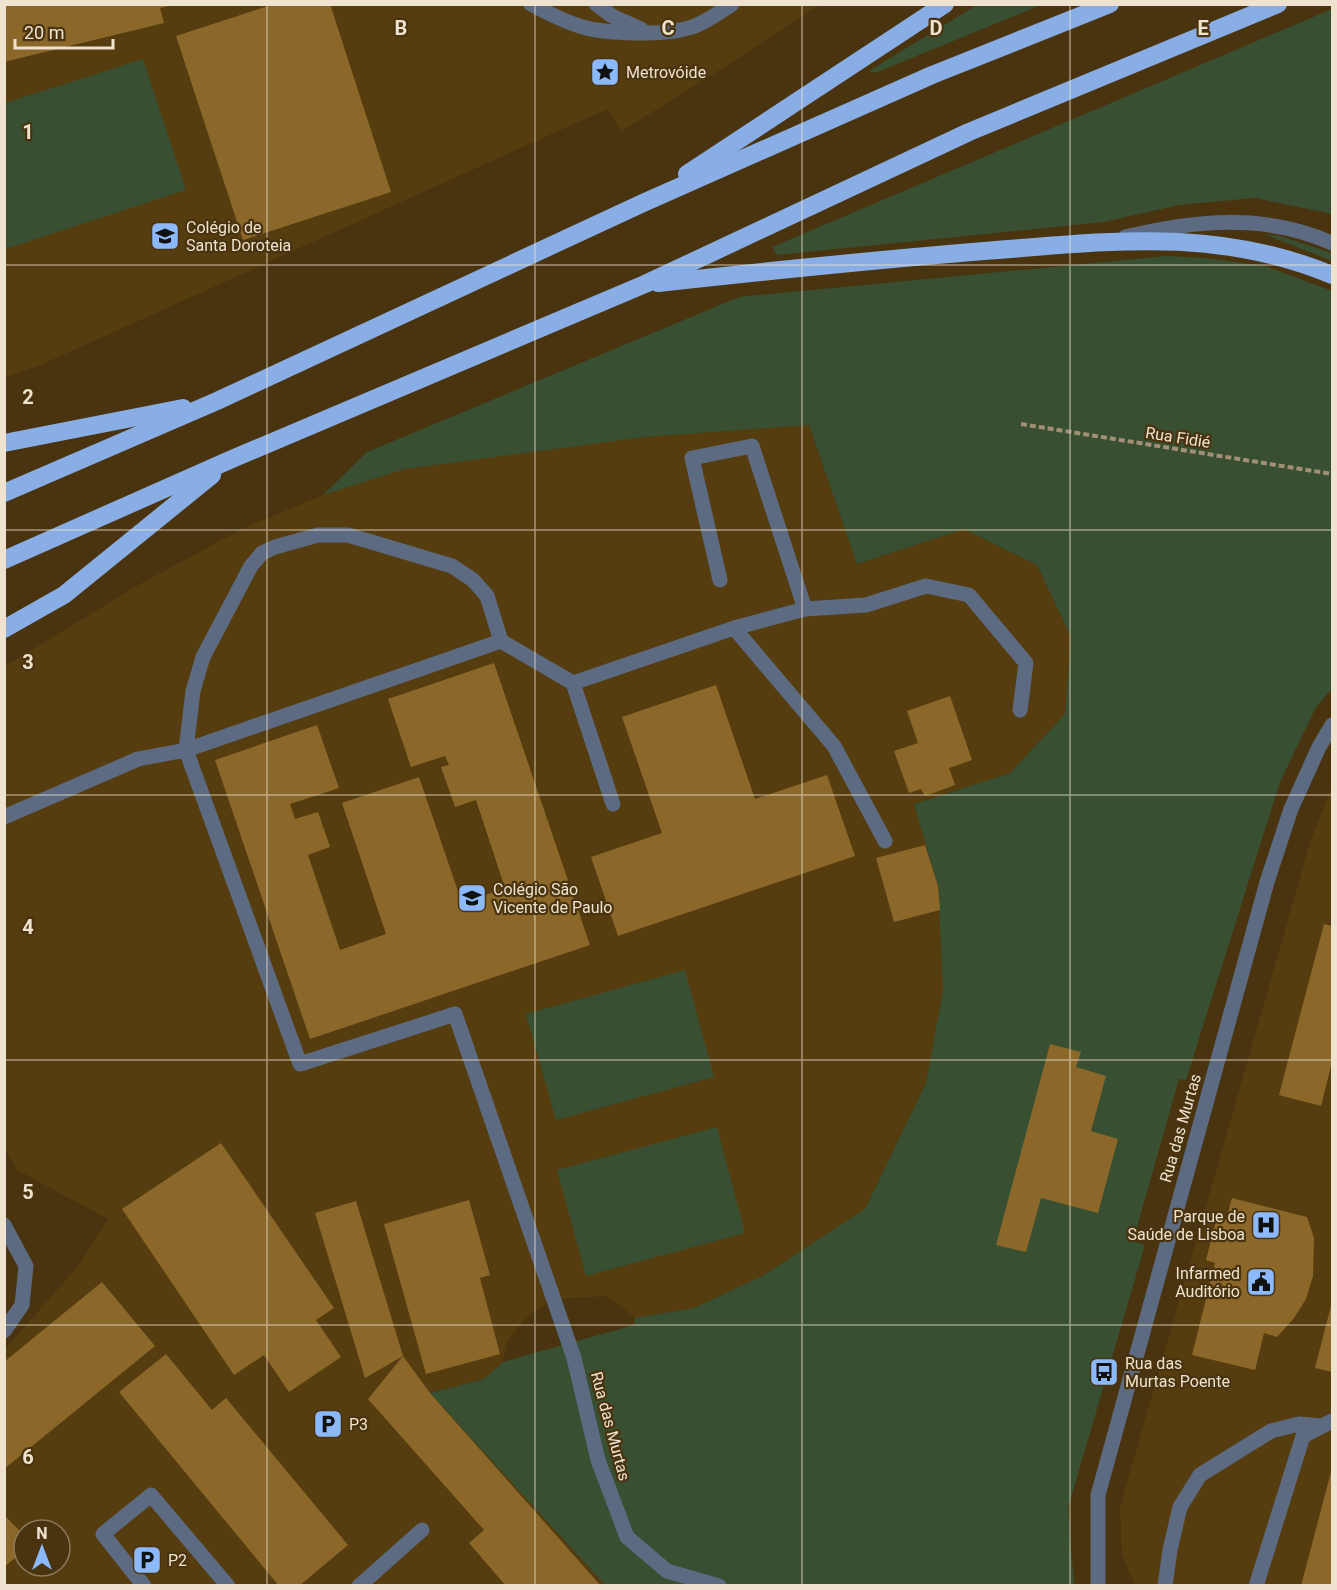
<svg xmlns="http://www.w3.org/2000/svg" width="1337" height="1590" viewBox="0 0 1337 1590" font-family="Roboto,sans-serif">
<style>
.built{fill:#563d0f;fill-rule:evenodd}
.green{fill:#384f31}
.building{fill:#8b682a}
.lines{fill:none;stroke-linecap:round;stroke-linejoin:round}
.path{stroke:#a19075;stroke-width:4;stroke-dasharray:6 3;stroke-linecap:butt}
.minor{stroke:#5c6b82;stroke-width:15}
.highway{stroke:#89aee6;stroke-width:18}
.grid{fill:none;stroke:#efe2cf;stroke-width:1.5;stroke-opacity:0.55}
.labels{text-anchor:middle;stroke-width:4.5;stroke-linejoin:round;paint-order:stroke}
.poi-label{font-size:16px;fill:#efe2cf;stroke:#49340f;text-anchor:start}
.street-label{font-size:16px;fill:#efe2cf;stroke:#49340f}
.grid-label{font-size:20px;text-anchor:middle;font-weight:bold;fill:#efe2cf;stroke:#49340f;stroke-width:4.5;stroke-linejoin:round;paint-order:stroke}
</style>
<rect width="100%" height="100%" fill="#49340f"/>
<g class="built">
<polygon points="4,5 819,5 734,61 622,131 607,109 43,364 5,377"/>
<path d="M809 425 857 564 964 529 1037 565 1071 637 1065 714 1010 773 914 804 938 886 943 991 926 1083 865 1209 764 1275 694 1308 635 1318 607 1296 552 1299 526 1317 507 1342 503 1362 484 1379 430 1393 605 1585H5V1349L78 1266 108 1219 17 1170 5 1149V666L140 584 244 528 323 495 405 469 511 453 645 437ZM24 1530H60V1566H24Z"/>
<polygon points="1332,787 1332,1585 1135,1585 1122,1554 1120,1507 1311,839"/>
</g>
<g class="green">
<polygon points="977,5 1041,5 875,73 869,71"/>
<polygon points="1332,9 1332,214 1255,198 1179,205 1104,222 777,255 772,247"/>
<polygon points="143,59 186,190 5,249 5,103"/>
<polygon points="1264,234 1280,236 1332,253 1332,261"/>
<polygon points="1167,256 1206,258 1265,266 1332,291 1332,689 1316,707 1280,782 1186,1080 1179,1079 1133,1241 1145,1245 1068,1508 1074,1585 605,1585 430,1393 484,1379 503,1362 634,1325 635,1318 694,1308 764,1275 865,1209 926,1083 943,991 938,886 914,804 1010,773 1065,714 1071,637 1037,565 964,529 857,564 809,425 645,437 405,469 323,495 367,452 739,297"/>
<polygon points="685,970 714,1077 556,1120 526,1014"/>
<polygon points="717,1127 745,1233 586,1276 557,1170"/>
</g>
<g class="building">
<polygon points="4,4 173,4 173,5 160,8 164,23 4,62"/>
<polygon points="274,4 330,4 391,192 243,240 176,36"/>
<polygon points="494,663 590,945 310,1039 215,760 317,725 339,788 290,804 295,819 318,812 330,847 308,855 340,950 386,934 342,803 419,777 462,903 505,888 476,800 455,807 441,767 449,765 445,756 411,767 388,699"/>
<polygon points="716,685 755,799 827,775 855,856 618,936 591,857 662,833 622,717"/>
<polygon points="950,696 972,760 949,768 955,785 925,796 921,789 909,793 894,751 918,743 907,711"/>
<polygon points="925,845 938,886 940,910 894,922 876,858"/>
<polygon points="1324,924 1332,926 1332,1062 1321,1106 1279,1095"/>
<polygon points="1050,1044 1081,1052 1076,1067 1106,1076 1091,1131 1118,1139 1098,1213 1041,1198 1026,1252 996,1245"/>
<polygon points="221,1143 334,1308 316,1320 341,1357 289,1392 264,1355 234,1375 122,1209"/>
<polygon points="1232,1198 1307,1217 1314,1238 1313,1276 1306,1299 1294,1318 1277,1337 1264,1333 1255,1370 1192,1355 1215,1263 1206,1260 1217,1217 1226,1220"/>
<polygon points="469,1200 490,1275 480,1278 500,1354 426,1374 384,1224"/>
<polygon points="356,1201 403,1356 430,1393 601,1586 506,1586 469,1543 484,1530 368,1399 403,1356 365,1378 315,1213"/>
<polygon points="102,1282 155,1346 4,1469 4,1362"/>
<polygon points="1332,1302 1332,1372 1315,1368"/>
<polygon points="166,1354 212,1410 226,1398 348,1545 299,1586 279,1586 119,1392"/>
<polygon points="1332,1468 1332,1586 1301,1586"/>
<polygon points="4,1515 24,1535 24,1551 4,1567"/>
</g>
<g class="lines">
<polyline class="path" points="1021,424 1332,474"/>
<g class="minor">
<path d="M531 4C577 29 593 33 646 33 661 33 677 32 692 27 706 22 719 13 732 4"/>
<polyline points="596,4 612,16 641,29"/>
<path d="M1125 237C1195 220 1264 213 1332 243"/>
<polyline points="805,609 866,605 926,586 969,595 1026,663 1020,710"/>
<polyline points="734,628 834,746 885,841"/>
<polyline points="501,641 487,596 473,580 452,566 348,535 318,535 275,547 262,553 251,566 203,657 193,691 186,750 501,641 573,683 734,628 805,609 752,446 692,458 720,580"/>
<polyline points="573,683 613,804"/>
<polyline points="4,817 138,759 186,750 300,1064 455,1014 574,1358 598,1460 627,1537 667,1571 719,1586"/>
<polyline points="4,1225 26,1266 22,1305 4,1331"/>
<polyline points="144,1586 103,1534 151,1495 228,1586"/>
<polyline points="359,1586 422,1530"/>
<polyline points="1098,1586 1098,1495 1267,882 1291,809 1319,747 1332,725"/>
<polyline points="1165,1586 1170,1550 1180,1507 1200,1475 1271,1431 1299,1424 1322,1426"/>
<polyline points="1256,1586 1303,1436 1332,1421"/>
</g>
<g class="highway">
<polyline points="687,174 945,4"/>
<path d="M658 283C767 271 875 260 984 251 1107 242 1214 226 1332 275"/>
<polyline points="4,443 183,408"/>
<polyline points="4,493 217,401 643,203 932,75 1110,4"/>
<polyline points="4,560 232,459 645,284 969,132 1278,4"/>
<polyline points="4,629 64,595 212,475"/>
</g>
</g>
<path class="grid" d="M267 4V1586M535 4V1586M802 4V1586M1070 4V1586M4 265H1332M4 530H1332M4 795H1332M4 1060H1332M4 1325H1332"/>
<defs>
<g id="sight-square" transform="scale(1.5)"><rect x="-9" y="-9" width="18" height="18" rx="4" fill="#8cb9fc" stroke="#49340f"/><path d="M0-6L1.8-2.2L6-1.7L2.9 1.2L3.7 5.4L0 3.3L-3.7 5.4L-2.9 1.2L-6-1.7L-1.8-2.2Z" fill="#111"/></g>
<g id="school-square" transform="scale(1.5)"><rect x="-9" y="-9" width="18" height="18" rx="4" fill="#8cb9fc" stroke="#49340f"/><path d="M0-5L7-2L0 1L-7-2ZM-4 1L0 2.5L4 1V4Q0 6-4 4Z" fill="#111"/></g>
<g id="hospital-square" transform="scale(1.5)"><rect x="-9" y="-9" width="18" height="18" rx="4" fill="#8cb9fc" stroke="#49340f"/><path d="M-5-5h3v3.5h4V-5h3V5h-3V1.5h-4V5h-3Z" fill="#111"/></g>
<g id="civic-square" transform="scale(1.5)"><rect x="-9" y="-9" width="18" height="18" rx="4" fill="#8cb9fc" stroke="#49340f"/><path d="M-.6-6.5H3V-4.5H.6V-3L4-1V1h2V6H-6V1h2V-1L-.6-3ZM-1.2 2.5V6h2.4V2.5Z" fill="#111"/></g>
<g id="bus-square" transform="scale(1.5)"><rect x="-9" y="-9" width="18" height="18" rx="4" fill="#8cb9fc" stroke="#49340f"/><path d="M-5-6H5V4H4V6H2V4H-2V6H-4V4H-5ZM-3.5-4V0h7V-4ZM-3.5 1.2v1.5H-2V1.2ZM2 1.2v1.5H3.5V1.2Z" fill="#111"/></g>
<g id="parking-square" transform="scale(1.5)"><rect x="-9" y="-9" width="18" height="18" rx="4" fill="#8cb9fc" stroke="#49340f"/><path d="M-3.5-5.5H1a3.5 3.5 0 0 1 0 7H-1V5.5H-3.5ZM-1-3.4V-.6H.8a1.4 1.4 0 0 0 0-2.8Z" fill="#111"/></g>
</defs>
<g fill-rule="evenodd">
<use href="#sight-square" x="605" y="72"/>
<use href="#school-square" x="165" y="236"/>
<use href="#school-square" x="472" y="898"/>
<use href="#hospital-square" x="1266" y="1225"/>
<use href="#civic-square" x="1261" y="1282"/>
<use href="#bus-square" x="1104" y="1372"/>
<use href="#parking-square" x="328" y="1424"/>
<use href="#parking-square" x="147" y="1560"/>
</g>
<g class="labels">
<g class="poi-label">
<text x="626" y="78">Metrovóide</text>
<text x="186" y="233">Colégio de<tspan x="186" dy="18">Santa Doroteia</tspan></text>
<text x="493" y="895">Colégio São<tspan x="493" dy="18">Vicente de Paulo</tspan></text>
<text x="1245" y="1222" text-anchor="end">Parque de<tspan x="1245" dy="18">Saúde de Lisboa</tspan></text>
<text x="1240" y="1279" text-anchor="end">Infarmed<tspan x="1240" dy="18">Auditório</tspan></text>
<text x="1125" y="1369">Rua das<tspan x="1125" dy="18">Murtas Poente</tspan></text>
<text x="349" y="1430">P3</text>
<text x="168" y="1566">P2</text>
</g>
<g class="street-label">
<text transform="translate(1178 437) rotate(9)" y="6">Rua Fidié</text>
<text transform="translate(1180 1128) rotate(-74)" y="6">Rua das Murtas</text>
<text transform="translate(611 1426) rotate(75)" y="6">Rua das Murtas</text>
</g>
</g>
<g class="grid-label">
<text x="401" y="35">B</text>
<text x="668" y="35">C</text>
<text x="936" y="35">D</text>
<text x="1203" y="35">E</text>
<text x="28" y="139">1</text>
<text x="28" y="404">2</text>
<text x="28" y="669">3</text>
<text x="28" y="934">4</text>
<text x="28" y="1199">5</text>
<text x="28" y="1464">6</text>
</g>
<rect width="1337" height="1590" fill="none" stroke="#efe2cf" stroke-width="12"/>
<g transform="translate(42 1548)"><circle r="28" fill="#49340f" stroke="#8b7a5c" stroke-width="1.5"/>
<path d="M0-4.5L10 22L0 15L-10 22Z" fill="#8cb9fc"/>
<text y="-9" font-size="16" font-weight="bold" text-anchor="middle" fill="#efe2cf">N</text>
</g>
<path d="M15 39v9h98v-9" fill="none" stroke="#efe2cf" stroke-width="3"/>
<text x="24" y="39" font-size="18" fill="#efe2cf" stroke="#49340f" stroke-width="4.5" paint-order="stroke">20 m</text>
</svg>
